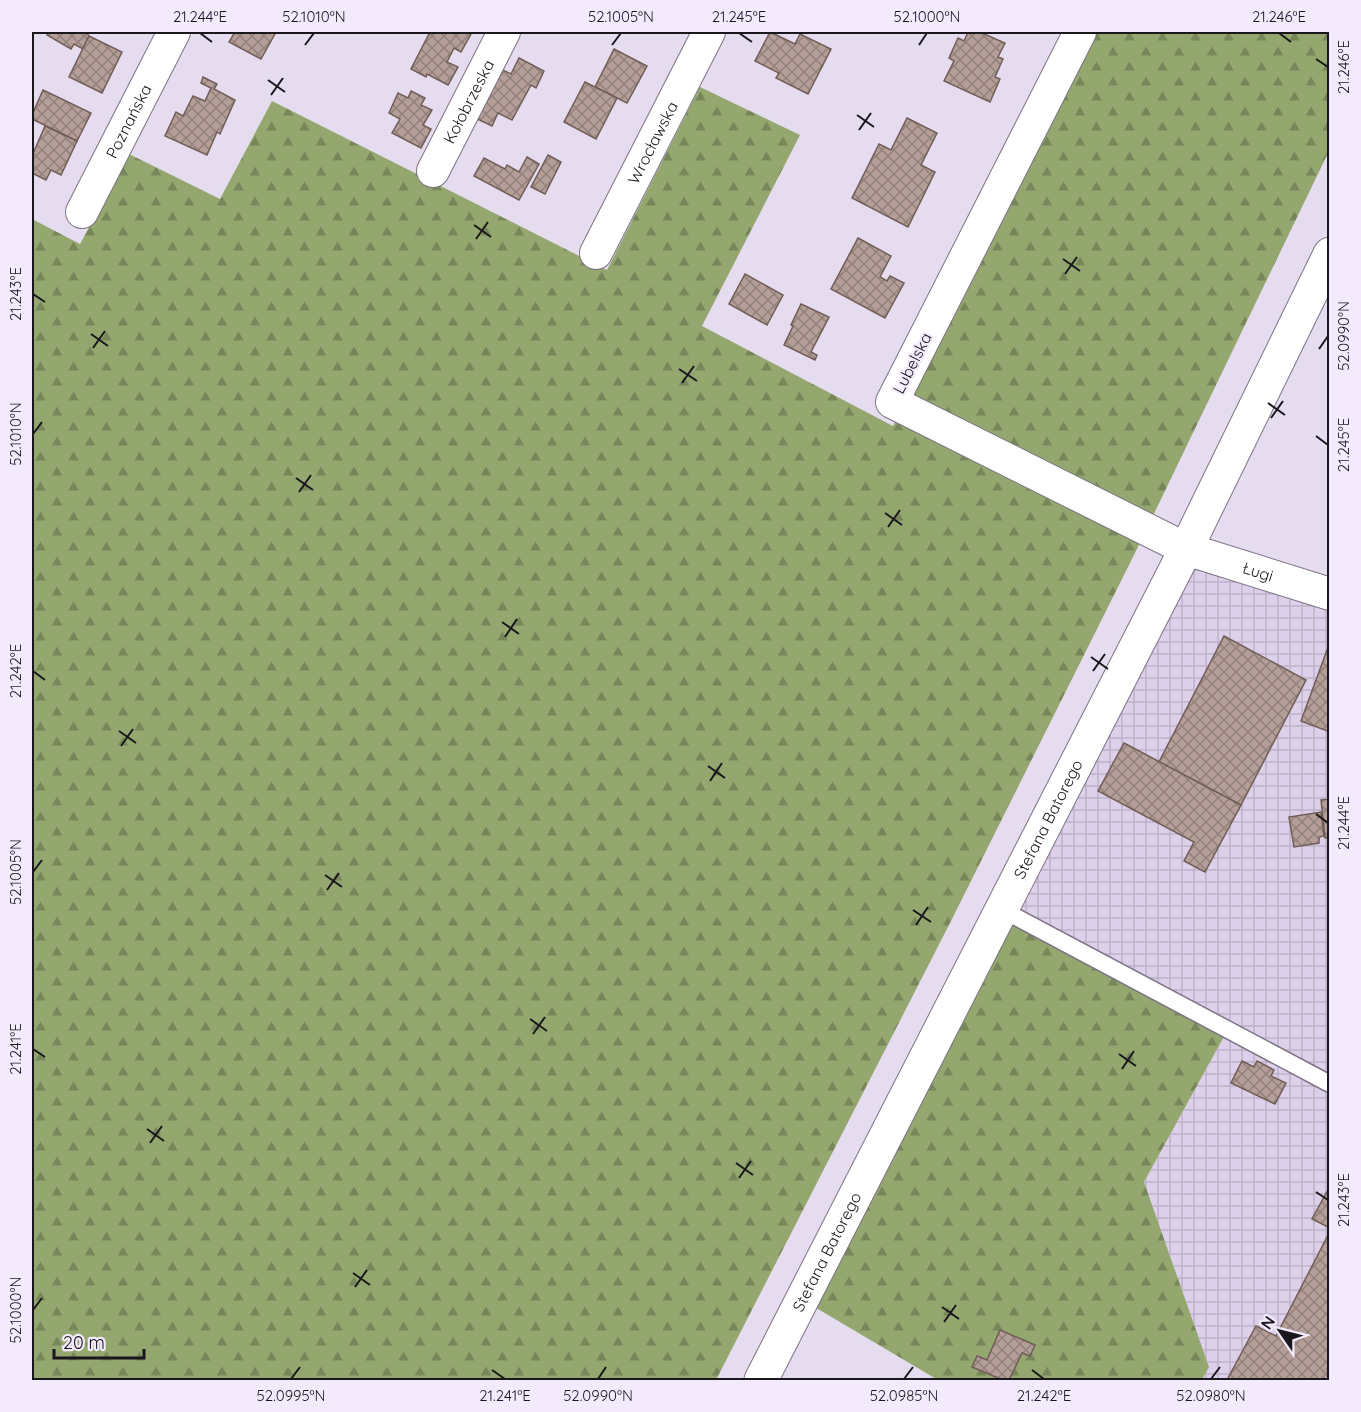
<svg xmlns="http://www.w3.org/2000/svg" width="1361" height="1412" viewBox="0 0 1361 1412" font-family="Quicksand,sans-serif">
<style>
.industrial{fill:url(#industrial-grid)}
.forest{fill:url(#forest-firs)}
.building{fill:url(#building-cross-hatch);stroke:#715d57;stroke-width:1.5}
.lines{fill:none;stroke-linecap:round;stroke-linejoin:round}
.service-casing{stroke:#7c7385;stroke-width:19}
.minor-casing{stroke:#7c7385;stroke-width:34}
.tertiary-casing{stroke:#7c7385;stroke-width:35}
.service{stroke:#fff;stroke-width:16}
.minor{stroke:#fff;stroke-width:32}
.tertiary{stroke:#fff;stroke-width:33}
.ticks{fill:none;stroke:#19161c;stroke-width:2}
.labels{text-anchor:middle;stroke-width:4.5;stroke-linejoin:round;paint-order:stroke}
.street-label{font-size:16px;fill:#19161c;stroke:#f3eafd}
.neatline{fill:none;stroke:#19161c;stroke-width:2}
.ticks-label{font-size:15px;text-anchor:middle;fill:#19161c}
</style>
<defs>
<pattern id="industrial-grid" width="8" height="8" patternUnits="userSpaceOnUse" patternTransform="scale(1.5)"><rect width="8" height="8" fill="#dcd0ea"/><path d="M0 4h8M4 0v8" fill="none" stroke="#bcb2c8"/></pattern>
<pattern id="forest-firs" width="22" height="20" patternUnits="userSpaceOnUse" patternTransform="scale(1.5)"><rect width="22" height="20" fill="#93a76e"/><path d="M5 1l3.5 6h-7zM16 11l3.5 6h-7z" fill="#77875a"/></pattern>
<pattern id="building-cross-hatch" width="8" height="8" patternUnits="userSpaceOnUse" patternTransform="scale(1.5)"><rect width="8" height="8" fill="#b49e97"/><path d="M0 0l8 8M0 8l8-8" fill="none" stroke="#92807a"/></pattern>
</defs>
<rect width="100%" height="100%" fill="#e5dcf0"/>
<polygon class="industrial" points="1186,549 1329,594 1329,1380 1202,1380 1209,1367 1144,1182 1227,1031 1001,909"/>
<g class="forest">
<polygon points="1091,32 1329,32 1329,151 1135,553 950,923 716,1380 32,1380 32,219 80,244 129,154 220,199 272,101 607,270 700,87 800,135 702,326 893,426"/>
<polygon points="1001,909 1227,1031 1144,1182 1209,1367 1202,1380 938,1380 801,1299"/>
</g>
<g class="building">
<polygon points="49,32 86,32 89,36 83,49 74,44 71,49 47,35"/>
<polygon points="235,32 276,32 261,59 229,42"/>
<polygon points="430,32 467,32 471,34 461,52 454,48 447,62 458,67 448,85 427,74 426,77 411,69"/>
<polygon points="770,32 795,44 800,34 831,49 808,94 776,78 779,73 755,61"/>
<polygon points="968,32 980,32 1005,43 998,57 1003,59 995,77 1000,79 990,102 944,81 954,61 949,58 958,38 964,41"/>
<polygon points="89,36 122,52 102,93 69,77"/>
<polygon points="614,49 647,66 627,103 595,87"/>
<polygon points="519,58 544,71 536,88 531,85 512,120 498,113 492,126 473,117 499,68 511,74"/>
<polygon points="203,77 217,84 214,89 235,100 220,134 217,132 207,155 165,136 176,112 183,116 193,96 205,101 211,88 201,83"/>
<polygon points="585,82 617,98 596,139 564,122"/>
<polygon points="43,90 91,113 77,141 32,119 32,115"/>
<polygon points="411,91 425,98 421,105 432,110 423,125 431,129 421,148 392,133 400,119 389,113 398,93 408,98"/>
<polygon points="907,118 937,133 921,165 935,172 908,227 852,198 879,144 891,150"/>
<polygon points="45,126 77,141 61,175 51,170 46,180 32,173 32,156"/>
<polygon points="548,155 561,162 545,194 531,187"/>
<polygon points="527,157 539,164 519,200 474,176 484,158 505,169 507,165 519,172"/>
<polygon points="858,238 891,256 880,277 887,281 890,276 904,283 885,318 831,289"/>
<polygon points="745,274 783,295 767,325 729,304"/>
<polygon points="801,304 829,317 811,352 817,355 815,360 784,345 793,326 791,325"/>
<polygon points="1224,636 1306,680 1241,805 1159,762"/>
<polygon points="1327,650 1330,651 1330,732 1301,721"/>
<polygon points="1124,743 1241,805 1205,872 1184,861 1194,842 1098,791"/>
<polygon points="1330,799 1330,837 1325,838 1321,800"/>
<polygon points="1321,812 1324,836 1319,837 1319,843 1294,847 1289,817"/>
<polygon points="1242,1061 1254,1067 1257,1061 1274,1070 1271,1076 1286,1083 1275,1104 1231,1083"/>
<polygon points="1330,1186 1330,1228 1312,1219"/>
<polygon points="1327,1237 1330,1239 1330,1363 1327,1369 1330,1370 1330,1380 1227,1380 1256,1326 1276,1336"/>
<polygon points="1000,1330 1035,1345 1030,1356 1022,1353 1009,1380 1003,1380 972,1367 977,1356 987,1360"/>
</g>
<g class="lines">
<g class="service-casing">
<polyline id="service" points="1001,909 1330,1084"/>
</g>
<g class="minor-casing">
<g id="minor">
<path id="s1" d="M1080 32 892 402 1186 549 1330 594"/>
<path id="s2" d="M433 171 504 32"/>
<path id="s3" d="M82 212 174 32"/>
<path id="s4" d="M596 253 709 32"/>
</g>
</g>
<g class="tertiary-casing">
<g id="tertiary">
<path id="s5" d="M761 1380 1186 549 1330 254"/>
</g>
</g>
<use href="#service" class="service"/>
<use href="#minor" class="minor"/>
<use href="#tertiary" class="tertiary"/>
</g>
<path class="ticks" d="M200 33 212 42M739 33 752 42M1279 33 1291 42M305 45 314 33M612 45 621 33M919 45 927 33M1316 59 1328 67M268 80 285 92M271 95 283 78M857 115 874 127M859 130 871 113M474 225 491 237M476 239 488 222M1063 259 1080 271M1065 274 1077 257M33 294 45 302M91 334 108 346M93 348 105 331M1319 349 1328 336M679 369 697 381M682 383 694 366M1268 403 1285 415M1271 418 1283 401M33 434 42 422M1316 436 1328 445M296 478 313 490M299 492 311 475M885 513 902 525M888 527 900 510M502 622 519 634M505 637 517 619M1091 657 1108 669M33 671 45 680M1093 671 1105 654M119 731 136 743M121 746 133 729M708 766 725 778M710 781 722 763M1316 814 1328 823M33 872 42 860M325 875 342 887M327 890 339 873M913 910 931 922M916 925 928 907M530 1019 547 1031M533 1034 545 1017M33 1049 45 1057M1119 1054 1136 1066M1122 1069 1134 1051M147 1129 164 1141M150 1143 162 1126M736 1163 753 1175M739 1178 751 1161M1316 1192 1328 1200M353 1273 370 1285M355 1287 367 1270M942 1307 959 1319M33 1310 42 1298M944 1322 956 1305M492 1370 505 1379M1032 1370 1044 1379M291 1379 300 1367M598 1379 606 1367M904 1379 913 1367M1211 1379 1220 1367"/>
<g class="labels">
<g class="street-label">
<text dy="6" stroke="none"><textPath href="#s2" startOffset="78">Kołobrzeska</textPath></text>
<text dy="6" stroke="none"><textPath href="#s3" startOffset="102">Poznańska</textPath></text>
<text dy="6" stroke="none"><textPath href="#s4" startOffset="124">Wrocławska</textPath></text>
<text transform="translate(912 363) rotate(-63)" y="6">Lubelska</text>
<text dy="6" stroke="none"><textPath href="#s1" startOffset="819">Ługi</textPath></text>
<text dy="6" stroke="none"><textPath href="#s5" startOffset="630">Stefana Batorego</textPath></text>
<text dy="6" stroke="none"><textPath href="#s5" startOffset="144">Stefana Batorego</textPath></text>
</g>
</g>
<rect width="1361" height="1412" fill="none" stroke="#f3eafd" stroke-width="66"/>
<g transform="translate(1280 1331) rotate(305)" stroke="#f3eafd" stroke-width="4.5" paint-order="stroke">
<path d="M0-4.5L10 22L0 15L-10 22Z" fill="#19161c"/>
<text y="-9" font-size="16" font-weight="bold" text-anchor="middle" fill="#19161c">N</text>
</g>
<path d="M54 1349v9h90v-9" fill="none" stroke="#19161c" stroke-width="3"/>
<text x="63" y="1349" font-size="18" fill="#19161c" stroke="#f3eafd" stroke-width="4.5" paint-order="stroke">20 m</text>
<rect x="33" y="33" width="1295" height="1346" class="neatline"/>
<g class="ticks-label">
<text x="200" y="22">21.244°E</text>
<text x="314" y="22">52.1010°N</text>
<text x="621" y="22">52.1005°N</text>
<text x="739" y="22">21.245°E</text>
<text x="927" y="22">52.1000°N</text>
<text x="1279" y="22">21.246°E</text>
<text transform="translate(1344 67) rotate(-90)" y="5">21.246°E</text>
<text transform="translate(16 294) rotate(-90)" y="5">21.243°E</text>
<text transform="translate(1344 336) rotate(-90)" y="5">52.0990°N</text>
<text transform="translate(16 434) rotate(-90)" y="5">52.1010°N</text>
<text transform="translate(1344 445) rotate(-90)" y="5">21.245°E</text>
<text transform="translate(16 671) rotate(-90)" y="5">21.242°E</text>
<text transform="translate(1344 823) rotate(-90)" y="5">21.244°E</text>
<text transform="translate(16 872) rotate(-90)" y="5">52.1005°N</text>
<text transform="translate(16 1049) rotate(-90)" y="5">21.241°E</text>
<text transform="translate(1344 1200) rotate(-90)" y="5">21.243°E</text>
<text transform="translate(16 1310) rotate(-90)" y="5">52.1000°N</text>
<text x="291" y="1401">52.0995°N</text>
<text x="505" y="1401">21.241°E</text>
<text x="598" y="1401">52.0990°N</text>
<text x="904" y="1401">52.0985°N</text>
<text x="1044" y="1401">21.242°E</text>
<text x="1211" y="1401">52.0980°N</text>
</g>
</svg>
